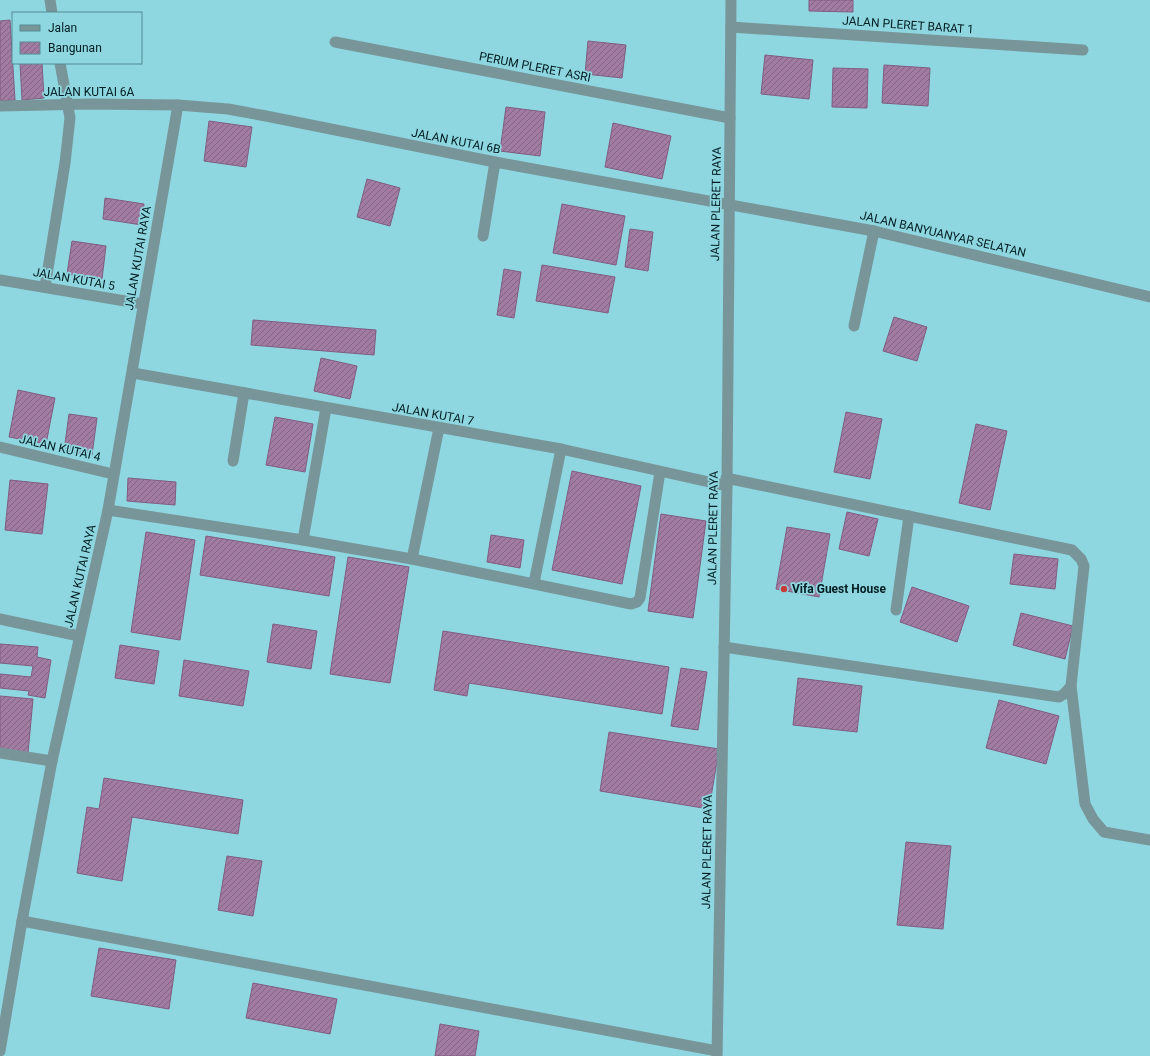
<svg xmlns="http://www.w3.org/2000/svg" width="1150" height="1056" viewBox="0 0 1150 1056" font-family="Roboto,sans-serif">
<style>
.building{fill:url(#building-hatch);stroke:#815c81}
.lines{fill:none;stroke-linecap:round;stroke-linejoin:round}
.service{stroke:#789599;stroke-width:11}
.minor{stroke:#789599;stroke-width:11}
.tertiary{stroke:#789599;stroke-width:11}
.poi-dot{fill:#c93b37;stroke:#8ed6e0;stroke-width:1.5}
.labels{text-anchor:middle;stroke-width:3.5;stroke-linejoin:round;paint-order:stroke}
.street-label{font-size:12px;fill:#001d21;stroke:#8ed6e0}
.poi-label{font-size:12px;font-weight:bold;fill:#001d21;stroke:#8ed6e0;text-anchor:start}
</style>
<defs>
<pattern id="building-hatch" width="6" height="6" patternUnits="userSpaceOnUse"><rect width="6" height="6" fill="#a27ba2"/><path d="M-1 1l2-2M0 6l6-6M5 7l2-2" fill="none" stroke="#826484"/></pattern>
</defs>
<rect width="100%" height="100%" fill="#8ed6e0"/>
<g class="building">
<polygon points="809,0 853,0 853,12 809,11"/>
<polygon points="10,20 15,100 0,101 0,21"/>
<polygon points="588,41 626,45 622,78 585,74"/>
<polygon points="765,55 813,60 809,99 761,94"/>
<polygon points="20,63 42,63 44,98 22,100"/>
<polygon points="884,65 930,68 928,106 882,103"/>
<polygon points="833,68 868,69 867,108 832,107"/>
<polygon points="506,107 545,112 540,156 500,151"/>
<polygon points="209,121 252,127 246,167 204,161"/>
<polygon points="613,123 671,136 662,179 605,167"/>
<polygon points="367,179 400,188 390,226 357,217"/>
<polygon points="105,198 144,204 142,225 103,219"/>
<polygon points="562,204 625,216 616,265 553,253"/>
<polygon points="630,229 653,232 648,271 625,267"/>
<polygon points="72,241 106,246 102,279 67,274"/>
<polygon points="542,265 615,277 608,313 536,301"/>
<polygon points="504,269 521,272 514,318 497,315"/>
<polygon points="894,317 927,327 917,361 883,351"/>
<polygon points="253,320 376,330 374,355 251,345"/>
<polygon points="321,358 357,366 350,399 314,391"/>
<polygon points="18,390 55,398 46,444 9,437"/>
<polygon points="846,412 882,419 870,479 834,472"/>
<polygon points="69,414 97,418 92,455 64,451"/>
<polygon points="275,417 313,424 305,472 266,465"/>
<polygon points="976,424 1007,431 990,510 959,503"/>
<polygon points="572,471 641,486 622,584 552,570"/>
<polygon points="128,478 176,482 175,505 127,501"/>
<polygon points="10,480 48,484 42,534 5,530"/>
<polygon points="847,512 878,519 869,556 839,549"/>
<polygon points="661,514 706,521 693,618 648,611"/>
<polygon points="787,527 830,534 819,597 776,589"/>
<polygon points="146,532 195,540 180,640 131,632"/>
<polygon points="491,535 524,540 520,568 487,562"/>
<polygon points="206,536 335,557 329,596 200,575"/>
<polygon points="1014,554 1058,559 1055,589 1010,584"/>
<polygon points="348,557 409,567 390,683 330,674"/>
<polygon points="912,587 969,606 957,642 900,622"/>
<polygon points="1021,613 1073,626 1065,659 1013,645"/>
<polygon points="273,624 317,631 311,669 267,662"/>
<polygon points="443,631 669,667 662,714 469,683 467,696 434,690"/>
<polygon points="0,644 38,647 37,657 51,660 45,698 28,695 29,691 0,688 0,674 31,677 33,666 0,663"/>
<polygon points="120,645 159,651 154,684 115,678"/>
<polygon points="184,660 249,671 243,706 179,696"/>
<polygon points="681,668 707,672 698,730 671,726"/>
<polygon points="798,678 862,686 857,732 793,725"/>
<polygon points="0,696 33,699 28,753 0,750"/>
<polygon points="999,700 1059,716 1046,764 986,748"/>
<polygon points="609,732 719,749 709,809 600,791"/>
<polygon points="104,778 243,800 238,834 132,817 122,881 77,873 87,807 99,809"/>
<polygon points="906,842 951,846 943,929 897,925"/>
<polygon points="227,856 262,861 253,916 218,910"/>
<polygon points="99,948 176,960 169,1009 91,996"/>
<polygon points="253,983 337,999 330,1034 246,1018"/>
<polygon points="440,1024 479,1031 475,1056 435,1056"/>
</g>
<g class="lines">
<polyline class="service" points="483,236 495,162"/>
<g class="minor">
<polyline points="50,0 52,13"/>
<polyline points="731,27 1083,50"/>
<polyline points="335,42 730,118"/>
<polyline points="0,106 90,104 178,105"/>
<polyline points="0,280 143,304"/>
<polyline points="45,287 65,163 70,118 60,63"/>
<polyline points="854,326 874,231"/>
<polyline points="133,373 561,449 727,486"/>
<polyline points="0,447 113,474"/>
<polyline points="233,461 244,393"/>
<polyline points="108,510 303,540 412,559 631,604 637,602 640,598 660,472"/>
<polyline points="303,540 326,408"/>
<polyline points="412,559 439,428"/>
<polyline points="534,583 561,449"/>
<polyline points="896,610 909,516"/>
<polyline points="0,619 79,636"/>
<polyline points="724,647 1059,697 1064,694 1071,686 1084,566 1081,559 1072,550 726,478"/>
<polyline points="1071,686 1085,804 1093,819 1104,832 1150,840"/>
<polyline points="0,753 52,761"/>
<polyline points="22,921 717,1051"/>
</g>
<g class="tertiary">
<polyline points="0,1051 22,921 52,761 108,510 178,105 228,109 266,116 495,162 874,231 1150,297"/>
<polyline points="717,1056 727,486 731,0"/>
</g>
</g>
<circle class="poi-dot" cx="784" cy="589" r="4"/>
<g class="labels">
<g class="street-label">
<text transform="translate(908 25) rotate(4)" y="4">JALAN PLERET BARAT 1</text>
<text transform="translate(535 67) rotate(11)" y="4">PERUM PLERET ASRI</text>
<text x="89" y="96">JALAN KUTAI 6A</text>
<text transform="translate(456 141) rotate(11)" y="4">JALAN KUTAI 6B</text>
<text transform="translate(716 204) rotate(-89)" y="4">JALAN PLERET RAYA</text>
<text transform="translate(943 234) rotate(13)" y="4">JALAN BANYUANYAR SELATAN</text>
<text transform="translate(138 258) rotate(-80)" y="4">JALAN KUTAI RAYA</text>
<text transform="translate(74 279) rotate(10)" y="4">JALAN KUTAI 5</text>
<text transform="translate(433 414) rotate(10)" y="4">JALAN KUTAI 7</text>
<text transform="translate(60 448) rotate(13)" y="4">JALAN KUTAI 4</text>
<text transform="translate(713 528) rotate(-89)" y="4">JALAN PLERET RAYA</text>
<text transform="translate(80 576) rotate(-77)" y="4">JALAN KUTAI RAYA</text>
<text transform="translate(707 852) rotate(-89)" y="4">JALAN PLERET RAYA</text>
</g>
<g class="poi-label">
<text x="792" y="593">Vifa Guest House</text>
</g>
</g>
<rect x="12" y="12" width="130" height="52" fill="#8ed6e0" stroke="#558c94"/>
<rect x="20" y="25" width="20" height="6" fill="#789599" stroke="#558c94"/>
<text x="48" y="32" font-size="12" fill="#001d21">Jalan</text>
<rect x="20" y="42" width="20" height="12" fill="url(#building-hatch)" stroke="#558c94"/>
<text x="48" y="52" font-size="12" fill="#001d21">Bangunan</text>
</svg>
